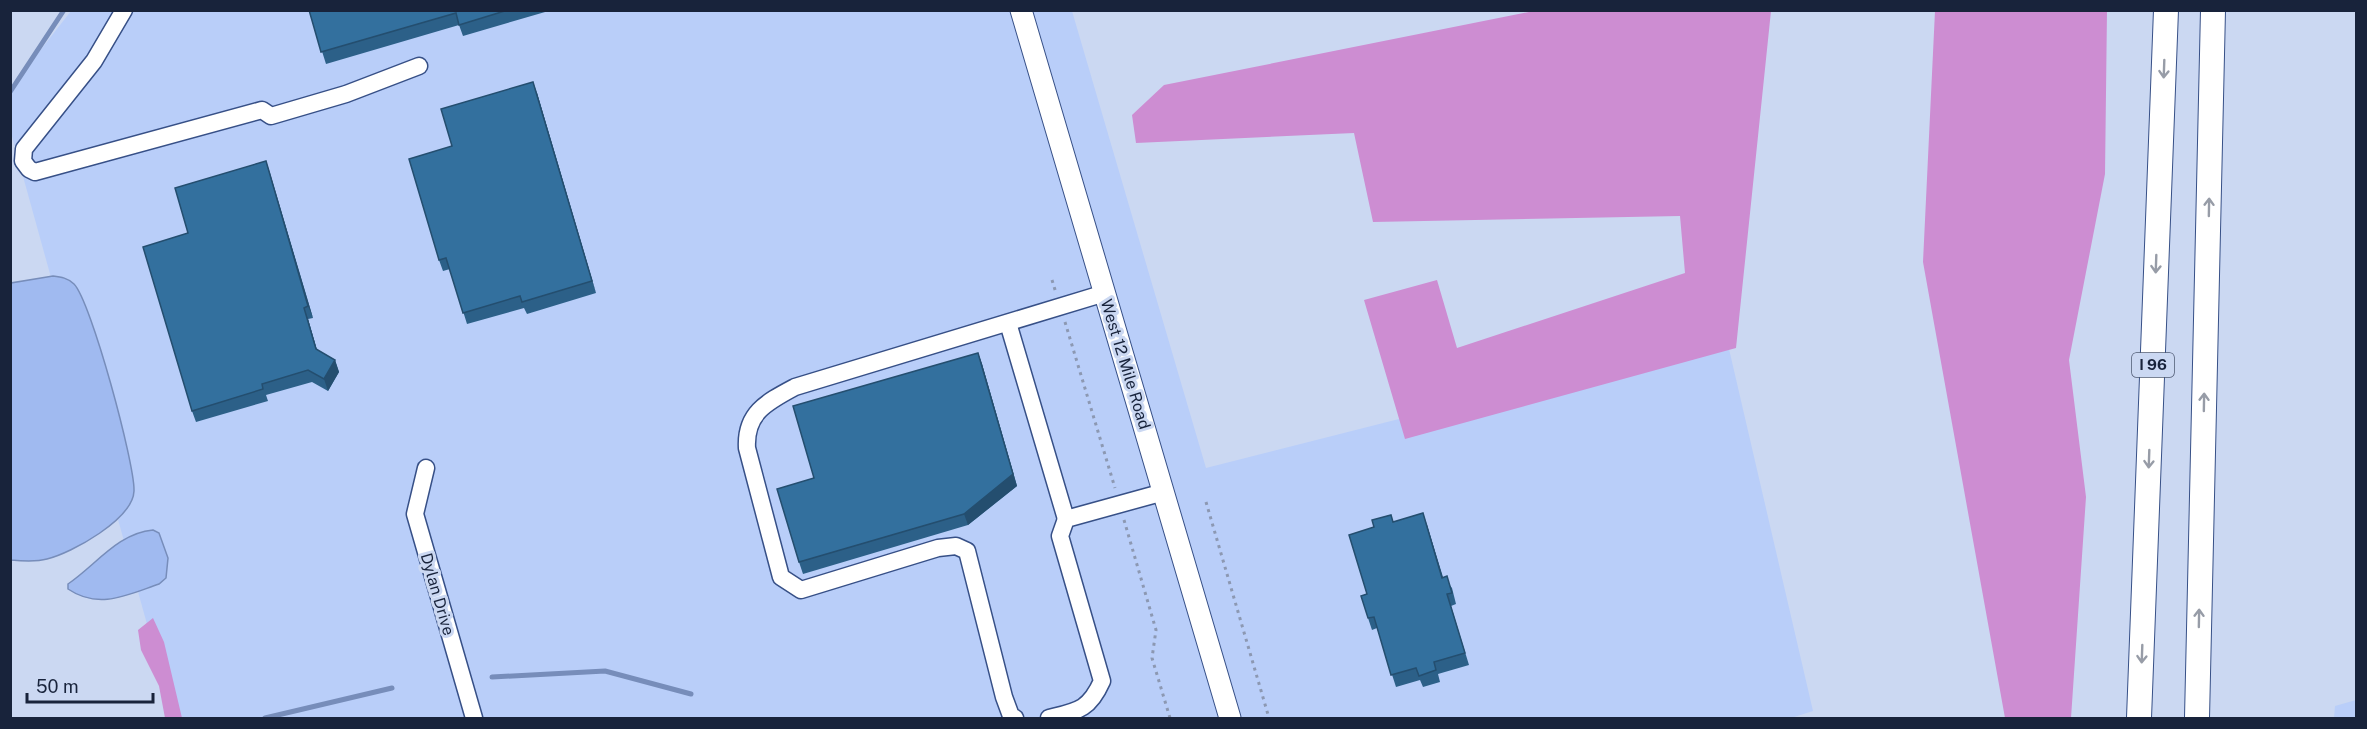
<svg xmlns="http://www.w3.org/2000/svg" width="2367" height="729" viewBox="0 0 2367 729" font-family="'Public Sans',sans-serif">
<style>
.built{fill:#b9cef9}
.green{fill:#cd8dd2}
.water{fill:#a0baf0;stroke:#778dba;stroke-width:1.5}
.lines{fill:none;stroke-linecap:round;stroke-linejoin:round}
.stream{stroke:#778dba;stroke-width:5}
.minor-casing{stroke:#375087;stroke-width:19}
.major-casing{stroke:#375087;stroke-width:23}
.highway-casing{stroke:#375087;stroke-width:26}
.path{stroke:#8c98b2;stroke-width:3;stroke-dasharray:3 4.5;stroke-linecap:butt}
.minor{stroke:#fff;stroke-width:16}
.major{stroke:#fff;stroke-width:21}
.highway{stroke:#fff;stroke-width:24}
.wall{fill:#2c6088}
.shaded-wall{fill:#244e6f}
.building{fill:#33709e;stroke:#244e6f;stroke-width:1.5}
.oneway{stroke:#979ca7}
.labels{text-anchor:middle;stroke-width:6;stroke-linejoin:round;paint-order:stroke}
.shield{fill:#cbd8f2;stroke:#4e5972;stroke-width:1.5}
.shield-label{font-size:15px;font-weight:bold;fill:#18233b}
.street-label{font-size:16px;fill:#18233b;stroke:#cbd8f2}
</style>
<rect width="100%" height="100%" fill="#cbd8f2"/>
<g class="built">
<polygon points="71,11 1072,11 1206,468 1726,336 1813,711 1791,718 173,718 11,133 10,89"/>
<polygon points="2356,700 2356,718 2334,718 2335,706"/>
</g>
<g class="green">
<polygon points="1539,10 1771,11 1736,348 1405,439 1364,300 1437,280 1457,348 1685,273 1680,216 1373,222 1354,133 1136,143 1132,115 1164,85"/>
<polygon points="1935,11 2107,11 2105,174 2069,360 2086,497 2071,718 2005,718 1923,262"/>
<polygon points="153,618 164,642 182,718 165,718 159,686 141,650 138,630"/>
</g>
<g class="water">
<path d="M53 276C61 277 68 278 74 284 91 301 135 464 134 491 133 519 72 553 47 559 36 562 22 561 11 560V283Z"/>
<path d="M153 530 159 533 168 558 166 578 159 584C127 595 99 610 68 589V584C96 565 118 533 153 530Z"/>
</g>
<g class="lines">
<g class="stream">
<polyline points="10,92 64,10"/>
<polyline points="492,677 605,671 691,694"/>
<polyline points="265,718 392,688"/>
</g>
<g class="minor-casing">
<g id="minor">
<polyline points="124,10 94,61 24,149 23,161 29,169 35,172 262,110 271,116 346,94 419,66"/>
<polyline points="1008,323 1066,519"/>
<polyline points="426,468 415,514 474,718"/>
<path d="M1015 718 1011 716 1004 697 967 551 956 546 938 548 801 590 781 577 747 448C745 413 767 402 795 387L1105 293"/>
<path d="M1049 718C1078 711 1089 710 1102 681L1060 536 1066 519 1164 492"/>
</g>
</g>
<g class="major-casing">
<polyline id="major" points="1021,10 1230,718"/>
</g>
<g class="highway-casing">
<g id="highway">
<polyline points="2139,718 2166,10"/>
<polyline points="2197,718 2213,10"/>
</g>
</g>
<g class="path">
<polyline points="1052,280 1056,293"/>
<polyline points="1065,322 1115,488"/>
<polyline points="1206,502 1269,718"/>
<polyline points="1124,520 1156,630 1152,658 1170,718"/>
</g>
<use href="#minor" class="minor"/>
<use href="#major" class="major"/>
<use href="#highway" class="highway"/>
</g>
<g class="wall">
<polygon points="309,10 552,10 463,36 459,25 326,64"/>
<polygon points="537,93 596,293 527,314 524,308 467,324 450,269 443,271 439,260"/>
<polygon points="266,161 313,318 308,319 317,350 335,360 339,372 328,391 312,382 266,395 268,401 196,422 192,411"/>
<polygon points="978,353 982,364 1017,486 968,525 803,574 799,562 814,478"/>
<polygon points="1393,522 1427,525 1443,577 1452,588 1456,604 1451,606 1469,665 1438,674 1440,682 1423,687 1420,680 1396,687 1377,628 1372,630 1368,618 1367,594"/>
</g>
<g class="shaded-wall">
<polygon points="533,82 537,93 596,293 592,281"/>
<polygon points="266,161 270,173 313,318 308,306"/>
<polygon points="304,308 308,319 320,361 316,349"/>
<polygon points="978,353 982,364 1017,486 968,525 964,514"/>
<polygon points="335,360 339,372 328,391 324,379"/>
<polygon points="1423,513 1427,525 1446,589 1442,578"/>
</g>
<g class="building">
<polygon points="309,10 508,10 459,25 456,13 321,52"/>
<polygon points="533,82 592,281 522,302 520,296 463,313 446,258 439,260 409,159 452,146 441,109"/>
<polygon points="266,161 308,306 304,308 316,349 335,360 324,379 308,370 262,384 263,389 192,411 143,247 188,233 175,188"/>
<polygon points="978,353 1013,474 964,514 799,562 777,489 814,478 793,406"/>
<polygon points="1423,513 1442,578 1447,576 1452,593 1447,594 1465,653 1434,662 1436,670 1419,676 1416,668 1391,675 1374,617 1368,618 1361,596 1367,594 1349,535 1374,527 1372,520 1391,515 1393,522"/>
</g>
<defs><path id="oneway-shaft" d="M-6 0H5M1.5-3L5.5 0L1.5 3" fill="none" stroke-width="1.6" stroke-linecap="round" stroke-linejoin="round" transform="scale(1.5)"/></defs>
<g class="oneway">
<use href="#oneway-shaft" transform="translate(2164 69) rotate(92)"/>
<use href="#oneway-shaft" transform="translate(2209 207) rotate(-89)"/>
<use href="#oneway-shaft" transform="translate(2156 264) rotate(92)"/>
<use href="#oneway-shaft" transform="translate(2204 402) rotate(-89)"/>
<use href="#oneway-shaft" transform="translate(2149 459) rotate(92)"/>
<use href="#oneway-shaft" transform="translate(2199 618) rotate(-89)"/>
<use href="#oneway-shaft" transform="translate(2142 654) rotate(92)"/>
</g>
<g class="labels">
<rect class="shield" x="2132" y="353" width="42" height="24" rx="4.5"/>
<g class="shield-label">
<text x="2153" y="370">I 96</text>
</g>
<g class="street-label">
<text transform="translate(1126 364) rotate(73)" y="6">West 12 Mile Road</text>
<text transform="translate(438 594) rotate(74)" y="6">Dylan Drive</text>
</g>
</g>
<rect width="2367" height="729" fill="none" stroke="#18233b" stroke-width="24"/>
<path d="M27 693v9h126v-9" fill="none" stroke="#18233b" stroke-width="3"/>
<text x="36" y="693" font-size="18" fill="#18233b" stroke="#cbd8f2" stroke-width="4.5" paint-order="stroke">50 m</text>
</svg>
